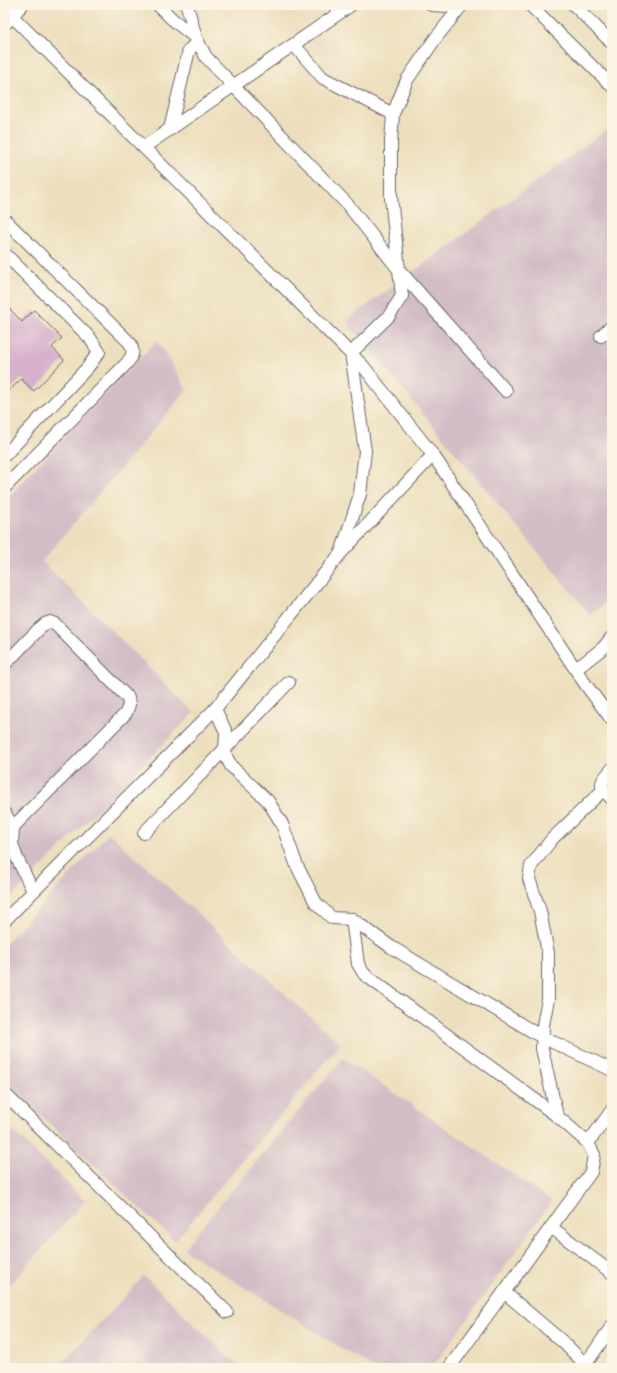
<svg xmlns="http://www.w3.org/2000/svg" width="617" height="1373" viewBox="0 0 617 1373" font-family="'Patrick Hand',sans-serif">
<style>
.industrial{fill:#d2bdc7}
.building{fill:#d7b0ce}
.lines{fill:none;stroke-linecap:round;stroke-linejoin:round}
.minor-casing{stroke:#696468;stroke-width:14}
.minor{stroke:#fff;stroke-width:12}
</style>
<rect width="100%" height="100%" fill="#fcf5e5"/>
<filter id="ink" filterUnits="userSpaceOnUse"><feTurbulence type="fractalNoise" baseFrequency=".025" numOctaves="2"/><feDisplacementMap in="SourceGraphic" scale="8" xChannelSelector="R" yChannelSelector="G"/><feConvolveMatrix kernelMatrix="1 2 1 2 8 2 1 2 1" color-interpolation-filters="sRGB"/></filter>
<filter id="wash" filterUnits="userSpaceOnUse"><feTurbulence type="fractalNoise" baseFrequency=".012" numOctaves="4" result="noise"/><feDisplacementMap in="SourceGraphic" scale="16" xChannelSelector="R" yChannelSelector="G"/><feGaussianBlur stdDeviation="0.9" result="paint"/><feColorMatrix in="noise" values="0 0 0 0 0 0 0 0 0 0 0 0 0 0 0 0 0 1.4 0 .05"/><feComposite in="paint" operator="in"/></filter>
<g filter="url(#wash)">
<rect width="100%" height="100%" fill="#eddfbd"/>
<g class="industrial">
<polygon points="612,126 612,598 590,615 346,321"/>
<polygon points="157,340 187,390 42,561 194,713 5,904 5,500"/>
<polygon points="109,833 340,1044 175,1241 5,1082 5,944"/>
<polygon points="343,1058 552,1201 432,1368 373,1368 183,1249"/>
<polygon points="5,1123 85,1201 5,1290"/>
<polygon points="144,1276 240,1368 57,1368"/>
</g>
<g id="blocks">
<polygon class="building" points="10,309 22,322 34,310 62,338 52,347 64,360 34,391 21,379 10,390 5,385 5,314"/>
</g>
</g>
<g filter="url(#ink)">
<use href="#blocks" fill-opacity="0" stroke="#696468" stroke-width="1"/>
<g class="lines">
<g class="minor-casing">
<g id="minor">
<polyline points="158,5 172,19 196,38"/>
<polyline points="187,5 196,38 206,57 348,205 399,270 506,391"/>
<polyline points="432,5 451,6 461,5"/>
<polyline points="530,5 612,86"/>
<polyline points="574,5 612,43"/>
<polyline points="5,9 363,366 433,455 586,685 612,720"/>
<polyline points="5,24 22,5"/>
<polyline points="294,45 323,78 393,114"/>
<polyline points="170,129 189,50 197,42"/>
<polyline points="144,147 351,5"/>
<path d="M5 220 130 343C134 351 133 356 127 363L5 487"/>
<polyline points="5,254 90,338 99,352 88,367 5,455"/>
<polyline points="601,336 612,326"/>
<polyline points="342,550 360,494 365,451 351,353 389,316 402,296 391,198 391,142 393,114 407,80 435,39 462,5"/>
<polyline points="5,664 39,629 45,624 50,622 55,624 128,698 129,705 126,713 13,827"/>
<polyline points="576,669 603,648 612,637"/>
<polyline points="215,709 226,732 225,754 231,766 268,801 282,824 297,866 316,903 332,918 352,919 391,947 542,1037 612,1070"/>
<path d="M612 769C599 784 598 785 612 799"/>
<polyline points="5,814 13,827 12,844 16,856 33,891"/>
<polyline points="144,833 289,682"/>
<polyline points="352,919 358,964 364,974 557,1116 588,1143 612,1110"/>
<polyline points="5,920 215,709 341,553 433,455"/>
<polyline points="5,1094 227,1312"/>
<polyline points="557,1116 542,1049 543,1025 548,999 548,953 540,911 529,879 531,866 552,839 603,790"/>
<polyline points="551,1227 612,1273"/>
<polyline points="504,1292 563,1342 585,1364"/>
<polyline points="449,1368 591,1172 594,1155 588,1143"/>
<polyline points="583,1368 612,1326"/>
</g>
</g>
<use href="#minor" class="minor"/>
</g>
</g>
<rect width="617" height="1373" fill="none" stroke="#fcf5e5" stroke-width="20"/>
</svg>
